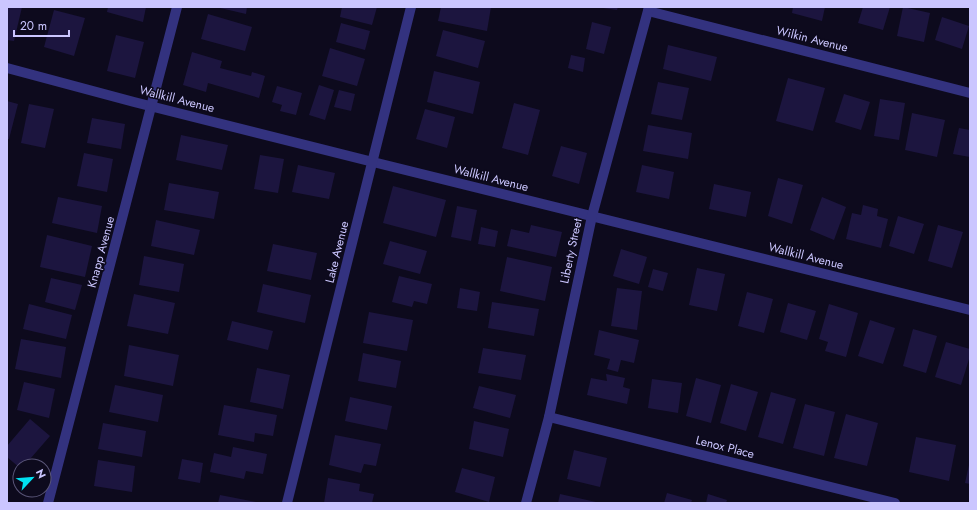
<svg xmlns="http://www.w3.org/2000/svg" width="977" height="510" viewBox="0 0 977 510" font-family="Jost,sans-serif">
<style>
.building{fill:#1c153f}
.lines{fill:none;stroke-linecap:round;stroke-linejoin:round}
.minor{stroke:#33327f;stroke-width:10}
.labels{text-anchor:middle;stroke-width:3;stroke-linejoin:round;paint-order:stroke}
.street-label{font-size:12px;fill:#cbc6ff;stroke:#0d0a1d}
</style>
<rect width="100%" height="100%" fill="#0d0a1d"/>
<g class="building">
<polygon points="7,7 22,7 14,41 7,40"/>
<polygon points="108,7 146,7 143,22 107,12"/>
<polygon points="216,7 247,7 246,14"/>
<polygon points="342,7 377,7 372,25 340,17"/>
<polygon points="441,7 491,7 487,31 438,21"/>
<polygon points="603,7 618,7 617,10 603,8"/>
<polygon points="793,7 825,7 822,21 792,13"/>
<polygon points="863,7 890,7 883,30 858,23"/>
<polygon points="903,7 930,13 924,42 897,36"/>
<polygon points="54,10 85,18 74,56 44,47"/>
<polygon points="208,14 252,27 245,51 201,39"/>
<polygon points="942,17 969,26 962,49 935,40"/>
<polygon points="592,22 611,27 604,54 586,49"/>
<polygon points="341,23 370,31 365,50 336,42"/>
<polygon points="443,30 485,41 478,68 436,56"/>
<polygon points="116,35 144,42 135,78 107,71"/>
<polygon points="668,45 717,57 711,81 663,69"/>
<polygon points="330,48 365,59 357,86 322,76"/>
<polygon points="192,52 222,61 220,68 251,76 252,72 265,76 259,98 208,83 206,92 183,85"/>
<polygon points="571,55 585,58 583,72 568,68"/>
<polygon points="434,71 480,82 473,114 427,102"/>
<polygon points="788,78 825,88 813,131 776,121"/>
<polygon points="658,82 689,88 682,120 651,114"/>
<polygon points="319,85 334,90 325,120 309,115"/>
<polygon points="277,86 302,93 296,115 280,111 282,105 272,102"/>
<polygon points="339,90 355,94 351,111 334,107"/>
<polygon points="844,94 870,102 861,130 835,122"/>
<polygon points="880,99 905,103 899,140 874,136"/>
<polygon points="7,101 18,104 9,139 7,139"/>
<polygon points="514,103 540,110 528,155 502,148"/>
<polygon points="29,104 54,109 45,148 21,143"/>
<polygon points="425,109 455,117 447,148 416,139"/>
<polygon points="912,113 945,120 937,157 905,150"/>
<polygon points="92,118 125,124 121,149 87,143"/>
<polygon points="648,125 692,133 688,159 643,151"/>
<polygon points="959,128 970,130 970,157 953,154"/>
<polygon points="181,135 228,145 222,170 176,160"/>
<polygon points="561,146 587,153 579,184 552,176"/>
<polygon points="84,153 113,159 107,192 77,186"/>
<polygon points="260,155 284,159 278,193 254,189"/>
<polygon points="298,165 335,173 329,199 292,192"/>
<polygon points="642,165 674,172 669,199 636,192"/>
<polygon points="778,178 803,185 792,224 768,216"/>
<polygon points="169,183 219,192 214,219 164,210"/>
<polygon points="714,184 751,192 746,217 709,209"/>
<polygon points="393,186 446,200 436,237 383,223"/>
<polygon points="58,197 102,206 97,233 52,223"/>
<polygon points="822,197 846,207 834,240 810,230"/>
<polygon points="863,205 878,209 877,216 888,219 881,248 846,239 852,213 861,215"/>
<polygon points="457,206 477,210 471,241 451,237"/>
<polygon points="898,216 924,224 914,254 889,246"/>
<polygon points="156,220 200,230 194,255 151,246"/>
<polygon points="531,225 562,232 556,257 507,246 511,229 529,233"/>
<polygon points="938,225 963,232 952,268 928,261"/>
<polygon points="481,227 498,231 495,247 478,244"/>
<polygon points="47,235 92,246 85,277 40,267"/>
<polygon points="390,241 427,251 420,274 383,264"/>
<polygon points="273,244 317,253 311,280 267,271"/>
<polygon points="621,249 647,257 639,284 613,276"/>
<polygon points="144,256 184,264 179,292 139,285"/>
<polygon points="507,257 552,267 545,301 500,291"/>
<polygon points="697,268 725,274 717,311 689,305"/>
<polygon points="653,269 668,273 663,291 648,287"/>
<polygon points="399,276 432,284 427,304 414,301 412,307 392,302"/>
<polygon points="51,278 82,285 75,310 45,302"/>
<polygon points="263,284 311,295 305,323 257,312"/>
<polygon points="460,288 480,292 477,311 457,308"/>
<polygon points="617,288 642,291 637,330 611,326"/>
<polygon points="747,292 773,299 764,333 738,326"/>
<polygon points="134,294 175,303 168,334 127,326"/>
<polygon points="492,302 539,309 534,336 488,328"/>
<polygon points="788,303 816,311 807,340 780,332"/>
<polygon points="29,304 72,315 66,339 23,329"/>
<polygon points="829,304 858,313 846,357 825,351 828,342 819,339"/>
<polygon points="369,312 413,320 407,351 363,343"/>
<polygon points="870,320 895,328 883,364 858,356"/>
<polygon points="232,321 273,331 268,350 227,340"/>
<polygon points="913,329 937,336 926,373 903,366"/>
<polygon points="599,330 639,340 634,363 621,360 618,372 607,369 610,359 594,355"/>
<polygon points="21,339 66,347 61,378 15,369"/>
<polygon points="946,342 970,349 970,356 961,385 935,377"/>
<polygon points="129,345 179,355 173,386 124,376"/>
<polygon points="483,348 526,355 521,380 478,373"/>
<polygon points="363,353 401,361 396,388 358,381"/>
<polygon points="257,368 290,375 283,409 250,402"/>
<polygon points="606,374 625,378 623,387 630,389 627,404 587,395 591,378 607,381"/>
<polygon points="696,378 721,385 711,423 686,416"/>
<polygon points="652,379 682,383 678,413 648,408"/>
<polygon points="24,382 55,389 49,418 17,410"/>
<polygon points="731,384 758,392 746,431 720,423"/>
<polygon points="115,385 163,395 158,422 109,412"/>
<polygon points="479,386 516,395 510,418 473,408"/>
<polygon points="771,392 796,399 783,444 758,437"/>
<polygon points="350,397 392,406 387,430 345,421"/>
<polygon points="805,404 835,412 824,456 793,448"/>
<polygon points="224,405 277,415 273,436 255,433 254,442 218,435"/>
<polygon points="846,414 878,423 867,466 834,458"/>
<polygon points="30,419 50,436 24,466 20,466 20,468 7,457 7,446"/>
<polygon points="474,421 509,429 503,457 469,449"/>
<polygon points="103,423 146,431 142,457 98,449"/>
<polygon points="335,435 381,444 376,466 364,464 361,473 329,465"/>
<polygon points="916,437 956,445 949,481 909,472"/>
<polygon points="233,447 267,454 263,474 246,471 244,479 210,472 214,453 231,457"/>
<polygon points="574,450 607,458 600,487 567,479"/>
<polygon points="182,459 203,463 200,483 178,479"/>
<polygon points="98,460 135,466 132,492 94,486"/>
<polygon points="969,465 970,465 970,484 965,483"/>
<polygon points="462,468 495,477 489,502 455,492"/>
<polygon points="328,478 360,484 359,491 374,494 372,503 324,503"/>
<polygon points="667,493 692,500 691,503 664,503"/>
<polygon points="560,494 596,502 596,503 558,503"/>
<polygon points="708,494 727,500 726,503 706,503"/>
<polygon points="220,495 256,502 256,503 218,503"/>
</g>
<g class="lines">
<g class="minor">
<polyline points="648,11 970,93"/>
<polyline points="7,68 134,102 373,162 970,310"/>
<polyline points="549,417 895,503"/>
<polyline points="48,503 177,7"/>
<polyline points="287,503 411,7"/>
<polyline points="526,503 549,417 592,216 649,7"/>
</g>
</g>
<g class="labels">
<g class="street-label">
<text transform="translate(812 39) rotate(14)" y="4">Wilkin Avenue</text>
<text transform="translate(177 99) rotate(14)" y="4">Wallkill Avenue</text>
<text transform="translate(491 178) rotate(14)" y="4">Wallkill Avenue</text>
<text transform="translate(571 251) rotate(-78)" y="4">Liberty Street</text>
<text transform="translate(101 252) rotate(-75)" y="4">Knapp Avenue</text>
<text transform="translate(337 252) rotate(-76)" y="4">Lake Avenue</text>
<text transform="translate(806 256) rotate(14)" y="4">Wallkill Avenue</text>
<text transform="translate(725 447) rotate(14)" y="4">Lenox Place</text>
</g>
</g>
<rect width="977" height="510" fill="none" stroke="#cbc6ff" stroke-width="16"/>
<g transform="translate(32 478) rotate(64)"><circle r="19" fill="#0d0a1d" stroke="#595577"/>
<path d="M0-3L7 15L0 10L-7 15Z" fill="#00e1f1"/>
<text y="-6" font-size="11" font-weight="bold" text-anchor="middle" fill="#cbc6ff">N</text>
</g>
<path d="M14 30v6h55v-6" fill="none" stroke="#cbc6ff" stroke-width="2"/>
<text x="20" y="30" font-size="12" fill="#cbc6ff" stroke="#0d0a1d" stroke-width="3" paint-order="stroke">20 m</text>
</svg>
